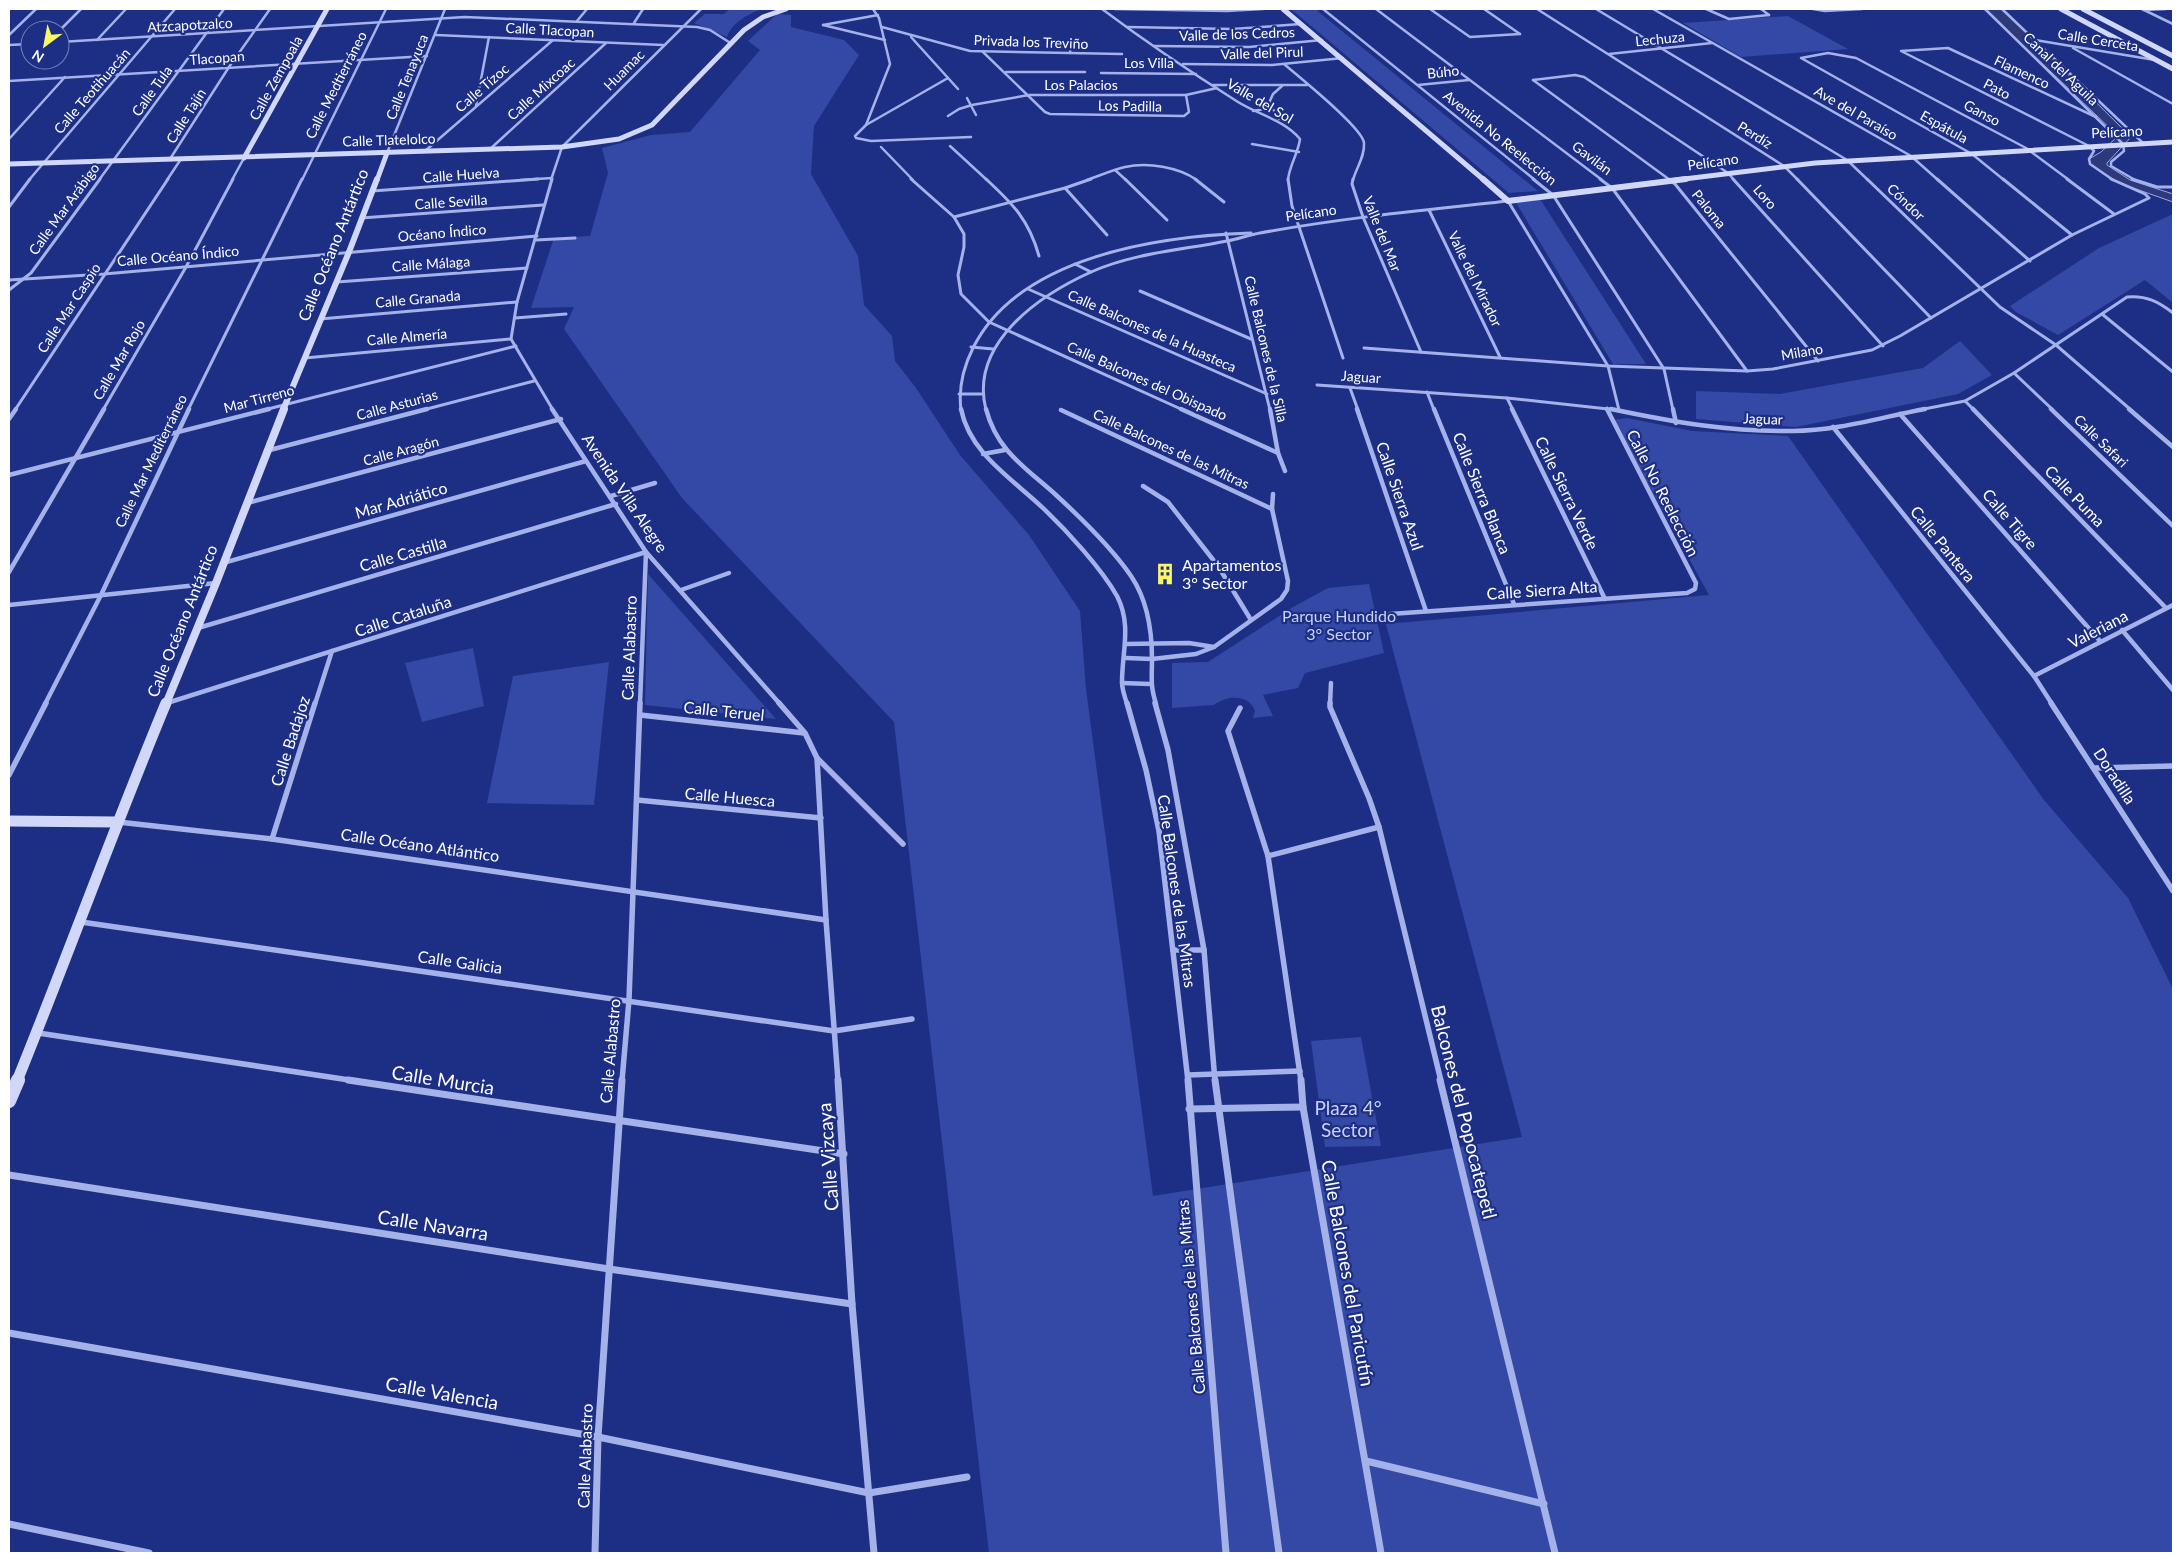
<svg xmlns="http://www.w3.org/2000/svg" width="2182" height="1562" viewBox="0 0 2182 1562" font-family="Lato,sans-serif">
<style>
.green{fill:#3448a5}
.water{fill:#2d397b;stroke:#98a9ec}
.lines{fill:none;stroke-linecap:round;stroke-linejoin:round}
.street-far4{stroke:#a5b2ea;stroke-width:2.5}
.street-far3{stroke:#a5b2ea;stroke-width:3}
.street-far2{stroke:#a5b2ea;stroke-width:4.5}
.street-far1{stroke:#a5b2ea;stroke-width:5.5}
.street{stroke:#a5b2ea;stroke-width:7}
.secondary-far4{stroke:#d1d7f8;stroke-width:5}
.secondary-far3{stroke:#d1d7f8;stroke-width:6}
.secondary-far2{stroke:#d1d7f8;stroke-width:8}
.secondary-far1{stroke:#d1d7f8;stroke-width:11}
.secondary{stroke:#d1d7f8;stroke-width:14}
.labels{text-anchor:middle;stroke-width:4.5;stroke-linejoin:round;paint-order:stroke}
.far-street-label{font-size:14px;fill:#fff;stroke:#1d2f85}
.street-label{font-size:16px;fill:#fff;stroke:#1d2f85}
.poi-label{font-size:16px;fill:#fff;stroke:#1d2f85;text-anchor:start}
.park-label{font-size:16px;fill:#cad2f8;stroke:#1d2f85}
.near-street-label{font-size:19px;fill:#fff;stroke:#1d2f85}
.near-park-label{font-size:19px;fill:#cad2f8;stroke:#1d2f85}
</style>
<rect width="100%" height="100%" fill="#1d2f85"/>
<g class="green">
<path d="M730 9H760C747 16 732 22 727 37L694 23 705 14H724Z"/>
<polygon points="1291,9 1315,9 1538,191 1509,193"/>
<polygon points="777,14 791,15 791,27 844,40 859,55 814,126 811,174 858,256 864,305 892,336 895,361 916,388 960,455 1029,535 1080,611 1086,689 1153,1196 1522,1137 1386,624 1709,595 1613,420 1627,418 1692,431 1788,436 2044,800 2128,898 2173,989 2173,1553 989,1553 894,722 682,498 564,329 574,307 531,308 554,238 590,236 608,173 602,148 651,135 690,132 760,50 748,41"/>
<polygon points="1788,16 1848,49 1741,57 1683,23"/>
<polygon points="1540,199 1646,364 1613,364 1515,201"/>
<polygon points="2173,214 2173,303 2145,280 2058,335 2016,312 2010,306 2099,248"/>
<polygon points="1960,341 1992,375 1958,394 1796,427 1696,419 1696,391 1780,394 1923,368"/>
<polygon points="648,574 776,719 645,705"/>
<path d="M1369 584 1384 653 1305 673 1298 688 1263 695 1273 716 1253 718 1255 711C1249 694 1227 695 1214 705L1172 708V663L1208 662 1293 607 1328 588Z"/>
<polygon points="473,648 484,706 422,722 405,663"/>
<polygon points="609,662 594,805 487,803 513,676"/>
<polygon points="1361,1037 1381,1146 1325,1147 1311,1041"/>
</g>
<polygon class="water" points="1985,9 2002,9 2131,137 2107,163 2107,165 2130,180 2173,194 2173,202 2119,183 2090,164 2089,159 2101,152 2118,136"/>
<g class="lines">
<g class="street-far4">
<polyline points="873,9 879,18 890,64 866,125 855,136 856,138 871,141 971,137"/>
<path d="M1102 9C1146 42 1192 73 1238 102 1259 115 1284 120 1300 139 1298 154 1289 166 1288 180"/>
<polyline points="1115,9 1227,11 1263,9"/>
<polyline points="1323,9 1535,180"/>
<polyline points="1376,9 1602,180"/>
<polyline points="1430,9 1470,37 1520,34"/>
<polyline points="1484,9 1520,34"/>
<polyline points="1537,9 1784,166 1798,180"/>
<polyline points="1596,9 1847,160 1868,180"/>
<polyline points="1653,9 1911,156 1938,180"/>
<polyline points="1706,9 1729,19 1769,15"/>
<polyline points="1761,9 1769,15"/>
<polyline points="1813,9 1825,11 1862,9"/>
<polyline points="1985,9 2123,144 2124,151 2111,162 2111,166 2135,180"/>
<polyline points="2002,9 2143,143"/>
<polyline points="2142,9 2173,24"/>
<polyline points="2144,10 2166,9"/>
<polyline points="577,21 587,9"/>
<polyline points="634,23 643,9"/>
<polyline points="823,25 885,40"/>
<polyline points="823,25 878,15"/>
<polyline points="882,27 970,51 1122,54"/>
<polyline points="1127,27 1233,29 1301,24"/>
<polyline points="60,30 81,9"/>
<polyline points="9,35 36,9"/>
<polyline points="436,35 663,45"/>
<polyline points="911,37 958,89"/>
<polyline points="97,40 126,9"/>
<polyline points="2035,40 2155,60"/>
<polyline points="60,42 465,17 697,27 710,30 732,44"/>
<polyline points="9,45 30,44"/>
<polyline points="1154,46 1249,47 1322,40"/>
<polyline points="2073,48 2173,104"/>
<polyline points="983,52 1045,112 1050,114 1184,116 1189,112 1186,95"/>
<polyline points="1070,53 1071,42"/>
<polyline points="1609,54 1712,43"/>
<polyline points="1183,64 1272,65 1343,58"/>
<path d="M1284 64C1299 77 1363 128 1364 143 1365 157 1356 168 1353 180"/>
<polyline points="1006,72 1085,72"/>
<polyline points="1101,73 1196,74"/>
<polyline points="1533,80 1575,75 1584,77 1728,173 1734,180"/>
<polyline points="1533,80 1670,180"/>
<polyline points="9,81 427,56"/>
<polyline points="1212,85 1307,85"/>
<polyline points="1418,85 1469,80"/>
<polyline points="967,98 976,115"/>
<polyline points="476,106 489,37"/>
<polyline points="1253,111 1270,108"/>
<polyline points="948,116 959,109 972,105 1029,95 1186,95 1217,88"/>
<polyline points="2096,117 1948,48 1901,51 2089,146 2094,151 2089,159 2090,164 2113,180"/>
<polyline points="1279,119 1269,103 1273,94 1282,86"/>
<polyline points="866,125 948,78"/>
<polyline points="9,139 65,77"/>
<polyline points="1252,144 1299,152"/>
<polyline points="950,146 987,180"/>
<polyline points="881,147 913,180"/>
<polyline points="489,150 606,43"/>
<polyline points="425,151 553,40"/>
<polyline points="387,153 445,9"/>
<polyline points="170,159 229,67 270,9"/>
<polyline points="1115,170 1126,180"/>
<polyline points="29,180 175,9"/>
<polyline points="99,180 224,9"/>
<polyline points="167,180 181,159"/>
<polyline points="232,180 244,158"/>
<polyline points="302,180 386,9"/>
<polyline points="521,180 552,178"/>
<polyline points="551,180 562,147 701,9"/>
<path d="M1087 180C1099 176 1112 170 1125 167 1148 162 1178 167 1197 180"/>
<polyline points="2004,180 1972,154 1801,58 1828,53 1856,58 2026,148 2069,180"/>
</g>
<g class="street-far3">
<polyline points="552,179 517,302 511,339 553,410"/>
<polyline points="911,179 954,217 964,234 964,247 958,275 961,294 989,322 1183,410"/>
<path d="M986 179C1013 204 1029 220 1039 256"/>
<polyline points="1125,179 1167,220"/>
<polyline points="1195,179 1224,202"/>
<polyline points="1288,179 1292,206 1343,358"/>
<polyline points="1353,179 1352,184 1363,217 1421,352"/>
<polyline points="1533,179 1553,195 1664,369 1673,410"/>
<polyline points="1600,179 1612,188 1747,371"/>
<polyline points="1668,179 1675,184 1818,361"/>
<polyline points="1733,179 1883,346"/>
<polyline points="1797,179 1931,318"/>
<polyline points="1867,179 2000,307 2056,345 2131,410"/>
<polyline points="1937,179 2030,261"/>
<polyline points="2003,179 2072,235"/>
<polyline points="2067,179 2114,214"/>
<polyline points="2132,179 2157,187 2173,187"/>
<polyline points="1065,188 1107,235"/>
<polyline points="372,191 538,179"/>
<polyline points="9,207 30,179"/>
<polyline points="1429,210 1500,357"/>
<polyline points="954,217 1065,188 1091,179"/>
<polyline points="361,218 543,205"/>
<polyline points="1226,233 1270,410"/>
<polyline points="536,240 575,238"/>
<polyline points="1075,264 1091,272"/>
<polyline points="9,280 104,274 537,236"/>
<polyline points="337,282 527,268"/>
<polyline points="1028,289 1267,394"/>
<polyline points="9,290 31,273 100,179"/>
<polyline points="1140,291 1251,339"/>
<polyline points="2102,314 2173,372"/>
<polyline points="515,318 566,314"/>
<polyline points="320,319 517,302"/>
<polyline points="971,347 993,349"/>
<polyline points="1364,348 1608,366 1747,371 1773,369 1872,350 1900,336 2072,235 2149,198 2145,194 2111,179"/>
<polyline points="305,358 511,339"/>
<polyline points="2014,373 2053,410"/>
<polyline points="1317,385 1507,398 1617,410"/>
<polyline points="1350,388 1358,410"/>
<polyline points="1427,392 1434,410"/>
<polyline points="959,394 982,394"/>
<polyline points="1507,398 1513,410"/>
<polyline points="1965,401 1974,410"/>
<polyline points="1607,408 1608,410"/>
<polyline points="15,410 168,179"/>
<polyline points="103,410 186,267 233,179"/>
<polyline points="188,410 302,179"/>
<polyline points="264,410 516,346"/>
<polyline points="423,410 534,381"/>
<path d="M961 410C958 387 963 368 973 348 1019 256 1159 236 1251 233"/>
<path d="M986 410C969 344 1038 296 1091 272 1134 253 1182 250 1227 241 1238 239 1249 235 1260 233 1342 218 1425 210 1508 201L1608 366 1619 410"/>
<path d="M1919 410 1965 401 2014 373 2127 297C2146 295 2159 302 2173 313"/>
</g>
<g class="street-far2">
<polyline points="552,409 646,552 780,704"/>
<path d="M961 409C970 454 1013 479 1044 509 1068 532 1101 568 1117 596 1132 625 1122 652 1122 682 1122 690 1125 697 1127 704"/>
<path d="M986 409C997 451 1025 467 1056 495 1081 518 1112 548 1131 576 1148 601 1152 630 1152 659 1152 679 1150 684 1156 704"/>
<polyline points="1181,409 1278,453"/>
<polyline points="1270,409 1278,453 1285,471"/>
<polyline points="1357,409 1426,611"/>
<polyline points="1434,409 1514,604"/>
<polyline points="1512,409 1605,599"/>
<path d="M1611 409C1673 422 1730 432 1793 431 1837 431 1882 417 1925 409"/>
<polyline points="1673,409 1676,423"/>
<polyline points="1973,409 2166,608"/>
<polyline points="2051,409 2173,526"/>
<polyline points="2129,409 2173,447"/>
<polyline points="1061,410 1272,509"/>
<polyline points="1900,414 2100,641"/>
<polyline points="9,419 16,409"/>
<polyline points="1833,427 2034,676 2052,704"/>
<polyline points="266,451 427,409"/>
<polyline points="983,454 1005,450"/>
<polyline points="9,475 269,409"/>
<polyline points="1143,486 1168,502 1218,566 1251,620"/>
<polyline points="611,496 655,483"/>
<polyline points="247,503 561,419"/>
<polyline points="223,563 586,461"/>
<polyline points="9,572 104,409"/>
<polyline points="681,590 729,573"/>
<polyline points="9,605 216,583"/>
<polyline points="1390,614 1687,593 1695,589 1696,583 1607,409"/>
<polyline points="198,628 616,504"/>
<polyline points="2122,630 2173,690"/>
<polyline points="1126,644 1189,643 1214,647"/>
<polyline points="1126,658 1152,659 1196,654 1214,647 1281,599 1287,590 1288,581 1272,509 1273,494"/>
<polyline points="2034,676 2173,605"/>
<polyline points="1122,683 1150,684"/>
<polyline points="167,703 646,552 640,704"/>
<polyline points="45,704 101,595 189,409"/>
<polyline points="315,704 332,651"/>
<polyline points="1330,704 1331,683"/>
</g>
<g class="street-far1">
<polyline points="779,703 805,733 817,758 903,844"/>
<polyline points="1127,703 1146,770 1159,831 1188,1081"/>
<polyline points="1155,703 1168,750 1204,950 1215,1081"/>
<polyline points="1330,703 1330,707 1369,798 1379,827 1441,1081"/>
<polyline points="2051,703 2173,891"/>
<polyline points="1240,708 1228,731 1268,856 1301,1081"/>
<polyline points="640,715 804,733"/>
<polyline points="817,758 826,920 838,1081"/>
<polyline points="2095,768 2173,766"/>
<polyline points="9,775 46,703"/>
<polyline points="637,800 821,818"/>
<polyline points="118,822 272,839 826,920"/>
<polyline points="272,839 315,703"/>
<polyline points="1268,856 1379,827"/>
<polyline points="81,922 834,1031 912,1019"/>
<polyline points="1173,950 1204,950"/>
<polyline points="38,1033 356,1081"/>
<polyline points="1188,1075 1300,1071"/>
<polyline points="622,1081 629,1000 640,703"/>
</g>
<g class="street">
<polyline points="348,1080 844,1154"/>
<polyline points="838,1080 852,1304 874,1553"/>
<polyline points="1188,1080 1226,1553"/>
<polyline points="1215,1080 1279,1553"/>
<polyline points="1301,1080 1303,1107 1381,1553"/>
<polyline points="1440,1080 1555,1553"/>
<polyline points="1189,1109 1303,1107"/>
<polyline points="9,1175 609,1269 852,1304"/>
<polyline points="9,1333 598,1437 869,1493 967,1477"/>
<polyline points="1366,1461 1544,1504"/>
<polyline points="9,1524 149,1553"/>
<polyline points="595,1553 598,1437 622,1080"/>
</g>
<g class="secondary-far4">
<polyline points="1283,9 1484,180"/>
<polyline points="2061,9 2173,69"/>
<polyline points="2083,9 2173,56"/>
<polyline points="244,158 327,9"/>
<polyline points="9,164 562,147 619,139 652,125 744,30 763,17 786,9"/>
<polyline points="377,180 387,153"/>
<polyline points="1676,180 1815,163 2173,142"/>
</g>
<g class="secondary-far3">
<polyline points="1483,179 1508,201 1686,179"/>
<polyline points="283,410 349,252 377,179"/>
</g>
<polyline class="secondary-far2" points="166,704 216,583 284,409"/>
<g class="secondary-far1">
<polyline points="9,821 117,822"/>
<path d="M17 1081C68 955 114 828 166 703"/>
</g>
<polyline class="secondary" points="9,1101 18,1080"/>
</g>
<defs>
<g id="building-bare" transform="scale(1.725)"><path d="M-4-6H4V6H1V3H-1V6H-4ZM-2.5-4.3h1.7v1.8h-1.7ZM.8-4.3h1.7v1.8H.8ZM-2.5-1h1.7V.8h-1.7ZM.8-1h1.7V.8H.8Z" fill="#faf764" stroke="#1d2f85" stroke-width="2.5" paint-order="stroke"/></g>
</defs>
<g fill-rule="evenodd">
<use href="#building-bare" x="1165" y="574"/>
</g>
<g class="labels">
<g class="far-street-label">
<text transform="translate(190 25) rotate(-3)" y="5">Atzcapotzalco</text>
<text transform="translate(550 30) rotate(3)" y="5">Calle Tlacopan</text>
<text transform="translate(1237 34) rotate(-2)" y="5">Valle de los Cedros</text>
<text transform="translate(1660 39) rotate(-6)" y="5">Lechuza</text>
<text transform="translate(2098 40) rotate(9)" y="5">Calle Cerceta</text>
<text transform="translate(1031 42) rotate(2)" y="5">Privada los Treviño</text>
<text transform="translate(1262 53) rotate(-2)" y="5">Valle del Pirul</text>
<text transform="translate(217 58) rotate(-4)" y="5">Tlacopan</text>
<text x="1149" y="68">Los Villa</text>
<text transform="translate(2061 69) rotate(44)" y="5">Canal del Aguila</text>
<text transform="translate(624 70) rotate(-45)" y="5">Huamac</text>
<text transform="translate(1443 72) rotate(-6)" y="5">Búho</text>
<text transform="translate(2022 72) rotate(25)" y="5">Flamenco</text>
<text transform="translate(407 77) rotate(-68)" y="5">Calle Tenayuca</text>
<text transform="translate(276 78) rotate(-61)" y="5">Calle Zempoala</text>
<text transform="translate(336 85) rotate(-63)" y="5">Calle Medtierráneo</text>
<text x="1081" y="90">Los Palacios</text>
<text transform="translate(482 88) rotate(-41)" y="5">Calle Tízoc</text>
<text transform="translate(541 89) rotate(-42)" y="5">Calle Mixcoac</text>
<text transform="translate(1997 89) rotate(27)" y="5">Pato</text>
<text transform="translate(92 91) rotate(-49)" y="5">Calle Teotihuacán</text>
<text transform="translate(152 91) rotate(-54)" y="5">Calle Tula</text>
<text transform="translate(1260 101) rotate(30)" y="5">Valle del Sol</text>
<text transform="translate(1130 106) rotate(1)" y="5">Los Padilla</text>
<text transform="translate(1856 113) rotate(30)" y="5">Ave del Paraíso</text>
<text transform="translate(1982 113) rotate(28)" y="5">Ganso</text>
<text transform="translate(186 116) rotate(-58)" y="5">Calle Tajín</text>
<text transform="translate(1944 127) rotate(29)" y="5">Espátula</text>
<text transform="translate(2117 132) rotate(-3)" y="5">Pelícano</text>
<text transform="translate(1755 135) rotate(32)" y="5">Perdíz</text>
<text transform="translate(1500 138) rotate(39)" y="5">Avenida No Reelección</text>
<text transform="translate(389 140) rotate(-2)" y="5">Calle Tlatelolco</text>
<text transform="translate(1592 158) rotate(37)" y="5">Gavilán</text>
<text transform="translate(1713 162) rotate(-8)" y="5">Pelícano</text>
<text transform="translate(461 175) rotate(-4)" y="5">Calle Huelva</text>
<text transform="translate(1765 197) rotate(49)" y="5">Loro</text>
<text transform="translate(451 202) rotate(-4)" y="5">Calle Sevilla</text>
<text transform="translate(1906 202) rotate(44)" y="5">Cóndor</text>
<text transform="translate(64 209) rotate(-54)" y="5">Calle Mar Arábigo</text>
<text transform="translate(1709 209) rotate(51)" y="5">Paloma</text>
<text transform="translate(1311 213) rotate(-8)" y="5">Pelícano</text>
<text transform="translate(442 233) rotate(-5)" y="5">Océano Índico</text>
<text transform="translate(1382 234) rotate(68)" y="5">Valle del Mar</text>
<text transform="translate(178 256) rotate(-5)" y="5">Calle Océano Índico</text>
<text transform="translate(431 264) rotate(-4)" y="5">Calle Málaga</text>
<text transform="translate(1475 279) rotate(64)" y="5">Valle del Mirador</text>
<text transform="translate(418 299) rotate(-5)" y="5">Calle Granada</text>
<text transform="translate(69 308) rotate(-57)" y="5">Calle Mar Caspio</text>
<text transform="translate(1152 331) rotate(24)" y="5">Calle Balcones de la Huasteca</text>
<text transform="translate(407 337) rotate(-5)" y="5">Calle Almería</text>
<text transform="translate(1266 349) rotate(77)" y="5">Calle Balcones de la Silla</text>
<text transform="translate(1802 352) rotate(-10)" y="5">Milano</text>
<text transform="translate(119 360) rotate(-60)" y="5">Calle Mar Rojo</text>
<text transform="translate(1361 377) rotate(4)" y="5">Jaguar</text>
<text transform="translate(1147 381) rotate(24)" y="5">Calle Balcones del Obispado</text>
<text transform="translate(259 399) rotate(-15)" y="5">Mar Tirreno</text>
<text transform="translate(397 405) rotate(-15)" y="5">Calle Asturias</text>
<text transform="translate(1763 419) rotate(2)" y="5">Jaguar</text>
<text transform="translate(2101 441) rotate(44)" y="5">Calle Safari</text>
<text transform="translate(1171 449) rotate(25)" y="5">Calle Balcones de las Mitras</text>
<text transform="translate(401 451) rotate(-15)" y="5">Calle Aragón</text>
<text transform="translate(151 461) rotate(-64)" y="5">Calle Mar Mediterráneo</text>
</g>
<g class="street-label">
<text transform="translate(333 245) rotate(-68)" y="6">Calle Océano Antártico</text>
<text transform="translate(625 493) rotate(56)" y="6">Avenida Villa Alegre</text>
<text transform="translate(1482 493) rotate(68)" y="6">Calle Sierra Blanca</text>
<text transform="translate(1567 493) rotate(64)" y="6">Calle Sierra Verde</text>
<text transform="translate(1663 493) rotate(63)" y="6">Calle No Reelección</text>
<text transform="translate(1400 496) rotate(71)" y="6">Calle Sierra Azul</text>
<text transform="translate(2075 496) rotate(46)" y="6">Calle Puma</text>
<text transform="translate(401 500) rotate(-16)" y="6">Mar Adriático</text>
<text transform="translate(2010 519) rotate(49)" y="6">Calle Tigre</text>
<text transform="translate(1943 544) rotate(51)" y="6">Calle Pantera</text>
<text transform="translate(403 554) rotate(-16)" y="6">Calle Castilla</text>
<text transform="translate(1542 590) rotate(-4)" y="6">Calle Sierra Alta</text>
<text transform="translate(403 616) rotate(-18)" y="6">Calle Cataluña</text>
<text transform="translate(182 621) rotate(-68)" y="6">Calle Océano Antártico</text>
<text transform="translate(2098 629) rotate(-27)" y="6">Valeriana</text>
<text transform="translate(629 648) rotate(-88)" y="6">Calle Alabastro</text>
<text transform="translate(724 711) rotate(6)" y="6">Calle Teruel</text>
<text transform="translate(290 741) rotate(-72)" y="6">Calle Badajoz</text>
<text transform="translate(2115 776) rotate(57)" y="6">Doradilla</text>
<text transform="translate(730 797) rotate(5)" y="6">Calle Huesca</text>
<text transform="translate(420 845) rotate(8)" y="6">Calle Océano Atlántico</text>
<text transform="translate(1177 891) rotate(82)" y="6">Calle Balcones de las Mitras</text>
<text transform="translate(460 962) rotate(8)" y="6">Calle Galicia</text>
<text transform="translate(610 1051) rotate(-85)" y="6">Calle Alabastro</text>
<text transform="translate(1191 1297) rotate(-95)" y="6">Calle Balcones de las Mitras</text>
<text transform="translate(585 1456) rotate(-88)" y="6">Calle Alabastro</text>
</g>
<g class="poi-label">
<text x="1182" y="571">Apartamentos<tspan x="1182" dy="18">3° Sector</tspan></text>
</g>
<g class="park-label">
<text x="1339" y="622">Parque Hundido<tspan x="1339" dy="18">3° Sector</tspan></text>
</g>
<g class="near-street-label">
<text transform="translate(443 1080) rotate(9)" y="7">Calle Murcia</text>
<text transform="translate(1464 1112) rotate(76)" y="7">Balcones del Popocatepetl</text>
<text transform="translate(828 1157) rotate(-94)" y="7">Calle Vizcaya</text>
<text transform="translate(433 1225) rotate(9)" y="7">Calle Navarra</text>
<text transform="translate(1348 1273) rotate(80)" y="7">Calle Balcones del Paricutín</text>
<text transform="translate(442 1393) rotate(10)" y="7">Calle Valencia</text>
</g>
<g class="near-park-label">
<text x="1348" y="1115">Plaza 4°<tspan x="1348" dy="22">Sector</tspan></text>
</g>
</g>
<rect width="2182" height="1562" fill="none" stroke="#ffffff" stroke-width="20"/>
<g transform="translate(45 45) rotate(212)"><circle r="24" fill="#1d2f85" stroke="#7782b6"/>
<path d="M0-4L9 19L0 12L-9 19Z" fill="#faf764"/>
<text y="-8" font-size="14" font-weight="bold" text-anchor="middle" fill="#ffffff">N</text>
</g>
</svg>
